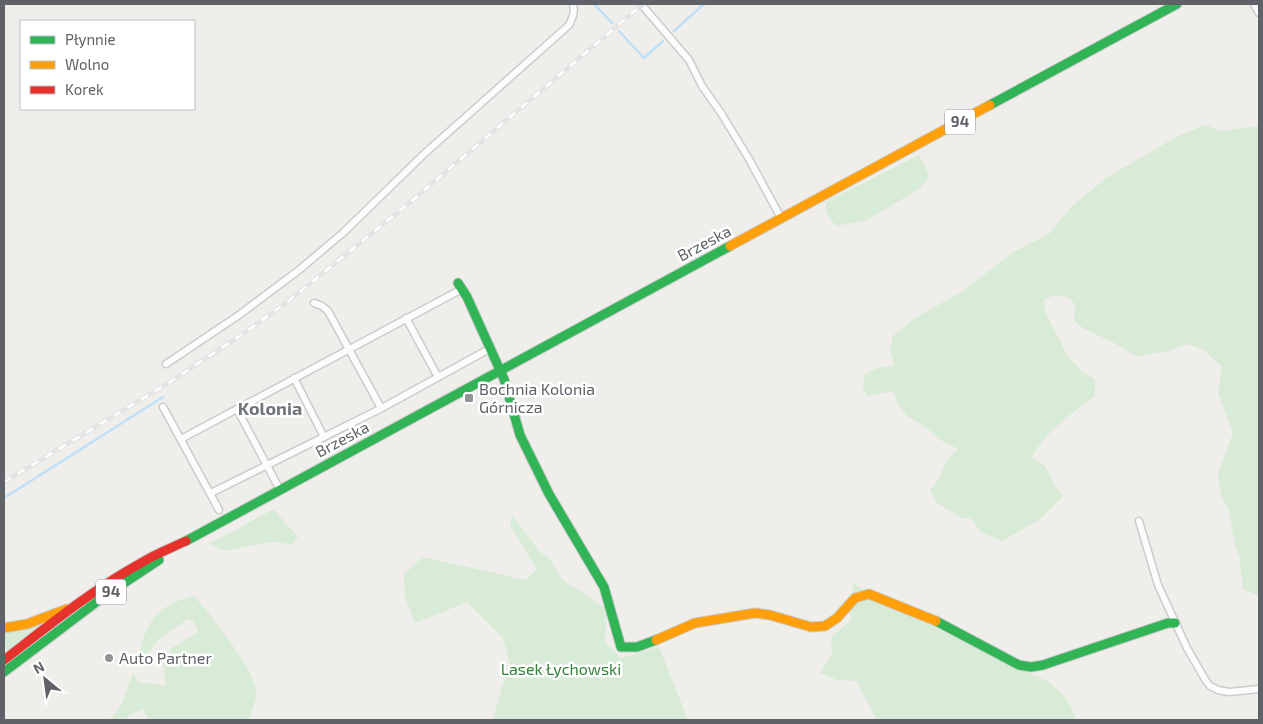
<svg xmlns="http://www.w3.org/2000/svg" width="1263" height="724" viewBox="0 0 1263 724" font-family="'Exo 2',sans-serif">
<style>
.green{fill:#d8ebd6}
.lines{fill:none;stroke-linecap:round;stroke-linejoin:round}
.stream{stroke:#bfe0f9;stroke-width:2.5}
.street-casing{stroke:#cbcccc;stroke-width:9}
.fast-casing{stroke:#cacacb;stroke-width:11}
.slow-casing{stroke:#cacacb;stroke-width:11}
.jam-casing{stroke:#cacacb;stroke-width:11}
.street{stroke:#fdfcfc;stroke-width:6}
.fast{stroke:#30b455;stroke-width:9}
.slow{stroke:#ff9f0a;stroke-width:9}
.jam{stroke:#e5322d;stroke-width:9}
.rail-casing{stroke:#e4e4e4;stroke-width:4.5}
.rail{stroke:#fff;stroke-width:2.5;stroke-dasharray:8;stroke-linecap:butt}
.poi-dot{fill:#919496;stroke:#fff;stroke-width:2}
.labels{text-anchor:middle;stroke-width:5;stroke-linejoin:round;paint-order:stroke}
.shield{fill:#fff;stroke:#8f9295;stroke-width:1}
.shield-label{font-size:15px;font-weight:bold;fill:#5f6368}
.street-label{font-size:16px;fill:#5f6368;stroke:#fff}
.poi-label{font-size:16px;fill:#5f6368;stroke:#fff;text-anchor:start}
.park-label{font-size:16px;fill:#348238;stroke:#fff}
.neighbourhood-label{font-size:18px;font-weight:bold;fill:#70757a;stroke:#fff}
</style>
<rect width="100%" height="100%" fill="#efeeea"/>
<g class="green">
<path d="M1205 125 1221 131 1259 126V596L1243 589 1240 560 1235 543 1228 508 1221 495 1218 474 1233 433 1218 392 1222 367 1204 350 1187 344 1166 352 1136 356 1114 343 1083 328 1074 321C1074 316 1076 309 1074 304 1069 293 1052 294 1044 300L1045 312 1067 355 1082 372 1095 379V396C1071 414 1047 430 1032 457L1046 467 1055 486 1063 496 1039 520 1002 541 981 532 970 517 963 519 936 502 930 490 939 479 946 461 958 449 942 441 924 426 907 416 897 403 893 391 867 396 863 388 864 375 875 369 894 365 890 349 893 336 912 320 961 292 1012 253 1050 233 1072 206 1106 178 1178 136Z"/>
<path d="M919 155 926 168 929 178 919 189 867 220 836 226C830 219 824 212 826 202Z"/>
<path d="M274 510 298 537 291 545 278 542 264 543 225 551 209 544C217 538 225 536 234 531 247 524 259 515 274 510Z"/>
<polygon points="512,515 539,551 549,558 563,581 581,591 607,610 605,642 621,658 659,647 688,720 493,720 502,687 510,665 503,638 467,602 415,623 405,597 404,574 423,557 525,580 537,569 510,526"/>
<polygon points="853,584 976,643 1026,672 1049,682 1066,698 1077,720 877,720 856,681 837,680 820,673 832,654 831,637 850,621"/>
<path d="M194 596C208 611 255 671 256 690 257 701 250 710 250 720H149L143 709 130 715 124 720H109L122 704 133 673 139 682 166 686 163 664 172 648 198 632 194 621 188 619 159 639 146 656 139 658C144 622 159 604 194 596Z"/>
<polygon points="42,625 8,652 4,642 4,632 22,630"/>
</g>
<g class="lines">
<g class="stream">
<polyline points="594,4 612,23"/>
<polyline points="619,31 644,58 663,41"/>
<polyline points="674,31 704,4"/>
<polyline points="4,498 163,397"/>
</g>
<g class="street-casing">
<g id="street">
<polyline points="641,4 689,60 702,86 721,113 749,159 781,218"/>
<polyline points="1254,4 1259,13"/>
<polyline points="314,303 322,306 328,311 381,408"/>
<polyline points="406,318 438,377"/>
<path d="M166 364 239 315 299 270 344 232 424 154 569 25C573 17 575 12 573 4"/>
<polyline points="294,378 324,437"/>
<polyline points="163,407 219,510"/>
<polyline points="237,409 280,490"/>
<polyline points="181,439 462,289"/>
<polyline points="211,493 380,409 491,348"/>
<polyline points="1139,521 1158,585 1187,648 1206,681 1210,686 1218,690 1229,692 1259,689"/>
</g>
</g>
<g class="fast-casing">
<g id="fast">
<polyline points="990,105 1177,4"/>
<polyline points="458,283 467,297 504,379 520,435 549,494 604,587 621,647 637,647 656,640"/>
<polyline points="186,541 730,246"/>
<polyline points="936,621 1019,665 1031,667 1043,665 1168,623 1175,623"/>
<polyline points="4,672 103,597 159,560"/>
</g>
</g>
<g class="slow-casing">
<g id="slow">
<polyline points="730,246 990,105"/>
<polyline points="4,628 27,624 67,609"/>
<polyline points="656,640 695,623 755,613 770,615 811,627 825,626 837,618 855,598 869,594 936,621"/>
</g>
</g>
<g class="jam-casing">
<path id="jam" d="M4 660C48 626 92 590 141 563 155 554 171 548 186 541"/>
</g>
<use href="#street" class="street"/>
<use href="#fast" class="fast"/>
<use href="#slow" class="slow"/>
<use href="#jam" class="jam"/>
<g class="rail-casing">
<polyline id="rail" points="4,482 170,382 247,331 291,299 408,204 643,4"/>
</g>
<use href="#rail" class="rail"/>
</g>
<g class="poi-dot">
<rect x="464" y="393" width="10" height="10" rx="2.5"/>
<circle cx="109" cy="658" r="5"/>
</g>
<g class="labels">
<g class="shield">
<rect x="945" y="109.5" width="30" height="25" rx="4"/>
<rect x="96" y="579.5" width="30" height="25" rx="4"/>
</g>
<g class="shield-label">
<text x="960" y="127">94</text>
<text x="111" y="597">94</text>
</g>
<g class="street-label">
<text transform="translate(704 243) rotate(-28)" y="6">Brzeska</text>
<text transform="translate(342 439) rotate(-28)" y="6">Brzeska</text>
</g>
<g class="poi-label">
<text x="479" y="395">Bochnia Kolonia<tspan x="479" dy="18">Górnicza</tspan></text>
<text x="119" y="664">Auto Partner</text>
</g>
<g class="park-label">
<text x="561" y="675">Lasek Łychowski</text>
</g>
<g class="neighbourhood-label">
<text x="270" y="415">Kolonia</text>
</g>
</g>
<rect width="1263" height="724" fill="none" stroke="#5f6368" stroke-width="10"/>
<rect x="20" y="20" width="175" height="90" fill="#ffffff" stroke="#bfc1c3"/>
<rect x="30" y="36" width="25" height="8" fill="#30b455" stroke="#bfc1c3"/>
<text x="65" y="45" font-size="15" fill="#5f6368">Płynnie</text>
<rect x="30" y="61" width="25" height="8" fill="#ff9f0a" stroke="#bfc1c3"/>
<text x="65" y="70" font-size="15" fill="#5f6368">Wolno</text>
<rect x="30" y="86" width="25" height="8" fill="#e5322d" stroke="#bfc1c3"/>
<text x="65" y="95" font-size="15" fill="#5f6368">Korek</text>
<g transform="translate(45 679) rotate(331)" stroke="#ffffff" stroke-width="4" paint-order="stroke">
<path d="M0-4L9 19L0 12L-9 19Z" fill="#5f6368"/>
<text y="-8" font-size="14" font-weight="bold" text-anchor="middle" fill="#5f6368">N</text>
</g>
</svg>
